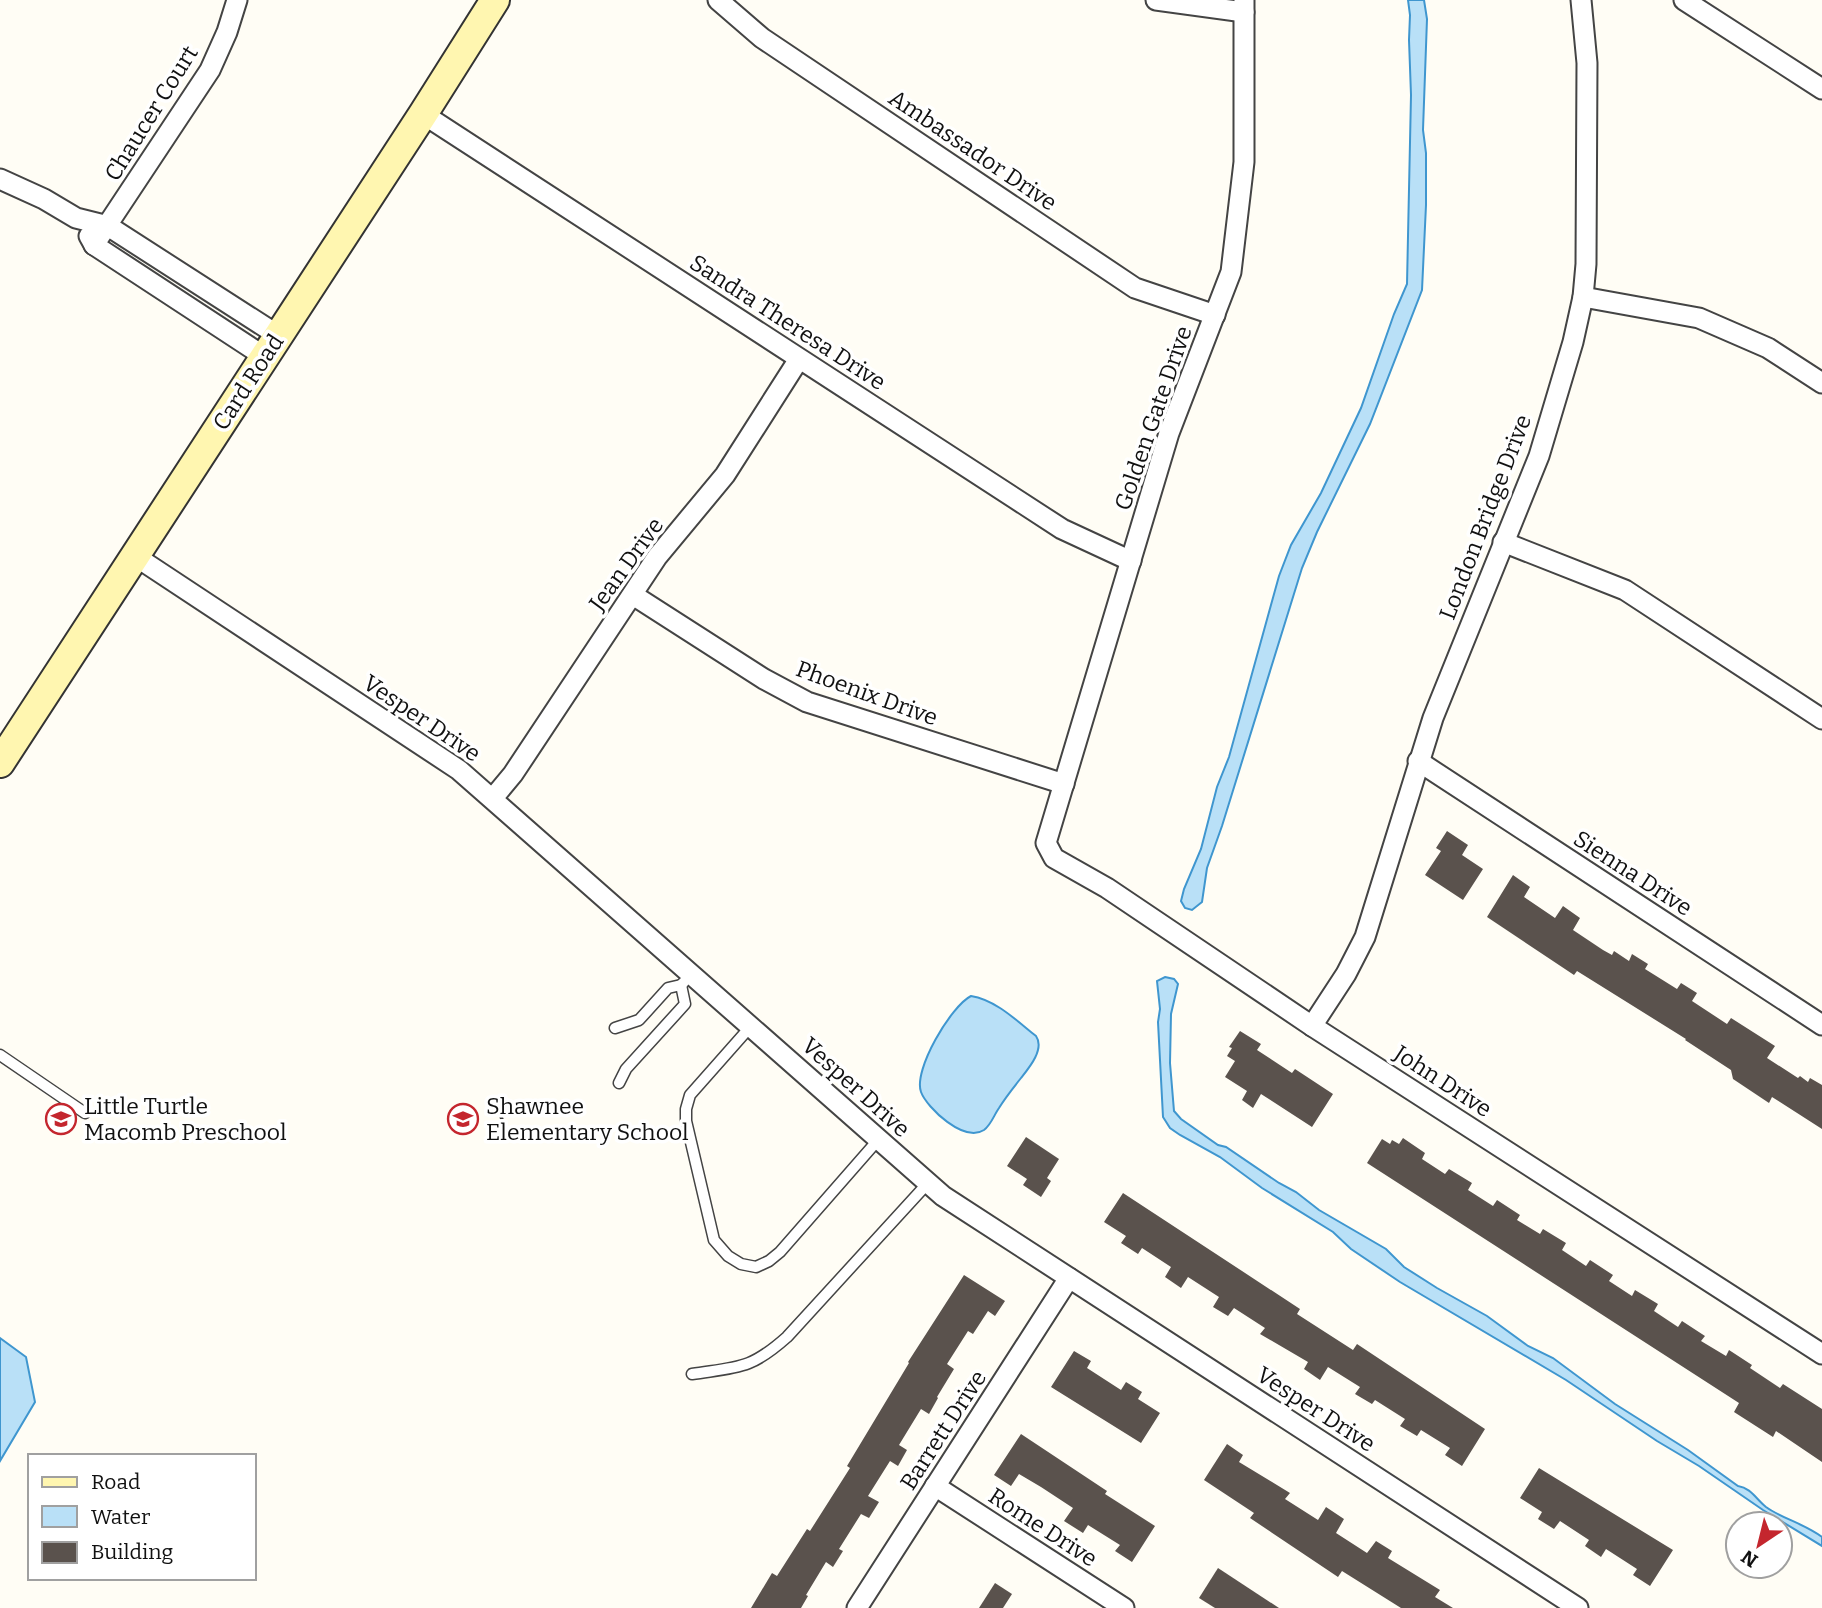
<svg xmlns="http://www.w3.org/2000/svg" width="1822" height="1608" viewBox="0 0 1822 1608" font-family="Bitter,serif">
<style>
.water{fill:#b9e0f7;stroke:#3f96cf;stroke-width:2}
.building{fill:#5a524d}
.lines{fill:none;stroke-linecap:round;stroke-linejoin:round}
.lane-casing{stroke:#444;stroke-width:13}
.street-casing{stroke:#444;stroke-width:23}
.secondary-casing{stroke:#333;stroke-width:32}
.path{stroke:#333;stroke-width:3.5;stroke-dasharray:7 3.5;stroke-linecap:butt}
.lane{stroke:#fff;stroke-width:10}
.street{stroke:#fff;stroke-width:19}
.secondary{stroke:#fff6b0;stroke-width:28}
.labels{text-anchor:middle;stroke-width:7;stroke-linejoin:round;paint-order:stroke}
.street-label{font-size:23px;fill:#111;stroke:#fff}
.poi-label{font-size:23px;fill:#111;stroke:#fff;text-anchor:start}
</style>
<rect width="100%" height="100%" fill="#fffdf5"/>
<g class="water">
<polygon points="1408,0 1424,0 1427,19 1423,130 1426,153 1426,205 1422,290 1370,424 1317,532 1302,568 1222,826 1207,868 1202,902 1192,910 1185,908 1181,901 1184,889 1201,849 1217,787 1229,757 1279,576 1291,545 1321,493 1361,408 1394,314 1407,284 1411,95 1409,40 1410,15"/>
<path d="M1165 977 1174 979 1178 984 1171 1014 1170 1063 1174 1111 1181 1119 1218 1145 1226 1147 1279 1183 1296 1192 1319 1210 1386 1249 1404 1267 1437 1288 1487 1316 1528 1346 1553 1358 1615 1404 1688 1450 1738 1486C1751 1488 1756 1499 1766 1507 1783 1519 1805 1524 1822 1537V1546L1763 1510 1699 1466 1657 1441 1566 1380 1400 1282 1351 1249 1333 1232 1262 1188 1220 1157 1180 1135 1170 1128 1163 1117 1158 1022 1160 1009 1157 981Z"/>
<path d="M971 996C996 1000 1017 1021 1036 1036 1045 1049 1029 1068 1021 1078 1013 1088 1005 1098 999 1108 994 1115 991 1125 984 1130 964 1143 927 1108 921 1092 913 1070 951 1006 971 996Z"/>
<polygon points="0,1338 26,1357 35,1402 0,1461"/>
</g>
<g class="building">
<polygon points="1447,831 1468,845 1462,855 1483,869 1463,900 1425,875 1441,851 1436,848"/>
<polygon points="1513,875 1530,887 1524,897 1555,918 1563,906 1580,918 1573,930 1603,950 1612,955 1614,951 1629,961 1632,954 1648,964 1645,969 1677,989 1681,983 1697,993 1692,1001 1727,1024 1731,1018 1775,1046 1767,1058 1798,1078 1800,1076 1808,1082 1810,1078 1822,1085 1822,1129 1772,1097 1769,1103 1733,1079 1731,1070 1685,1040 1686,1039 1577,971 1574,975 1487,917"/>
<polygon points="1240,1031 1261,1044 1257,1050 1292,1073 1295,1069 1333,1094 1312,1127 1261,1094 1253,1108 1242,1100 1247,1091 1225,1077 1235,1061 1227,1056 1232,1048 1229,1047"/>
<polygon points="1026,1137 1059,1159 1047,1178 1051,1181 1041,1197 1023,1185 1027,1179 1007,1166"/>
<polygon points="1403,1138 1425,1153 1422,1159 1445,1174 1449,1169 1472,1183 1468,1190 1493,1206 1497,1200 1520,1215 1517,1220 1540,1234 1543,1229 1566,1243 1562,1250 1586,1266 1590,1260 1613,1275 1609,1281 1632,1296 1635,1290 1658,1304 1654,1311 1678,1327 1682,1321 1705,1336 1701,1341 1726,1356 1729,1350 1752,1365 1750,1368 1780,1388 1783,1384 1822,1409 1822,1462 1776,1431 1773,1437 1734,1412 1739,1403 1367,1163 1382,1139 1390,1144 1392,1140 1399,1144"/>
<polygon points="1123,1193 1300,1309 1297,1314 1353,1350 1357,1344 1485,1429 1462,1466 1445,1455 1450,1448 1421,1430 1417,1436 1400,1426 1405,1419 1375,1400 1372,1404 1355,1394 1360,1387 1328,1367 1320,1380 1304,1369 1308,1362 1260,1334 1265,1328 1234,1308 1228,1316 1213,1307 1219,1297 1188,1277 1181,1288 1165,1277 1171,1267 1142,1248 1138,1254 1121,1243 1126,1236 1104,1222"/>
<polygon points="964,1275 1005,1301 995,1316 988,1311 973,1334 968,1331 947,1364 954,1369 937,1397 938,1398 929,1414 921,1409 899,1445 907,1450 898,1466 890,1461 868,1496 879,1502 869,1518 861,1514 839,1549 843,1551 833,1567 826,1562 806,1595 808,1596 801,1608 751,1608 772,1573 777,1576 807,1529 810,1531 850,1468 847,1466 909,1363 908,1362"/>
<polygon points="1074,1351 1091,1361 1087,1368 1121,1390 1126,1382 1142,1392 1138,1399 1160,1413 1141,1443 1051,1387"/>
<polygon points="1021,1434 1107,1491 1105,1494 1155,1526 1132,1562 1115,1551 1120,1545 1088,1525 1083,1533 1064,1521 1073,1508 1041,1487 1019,1474 1011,1486 994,1475"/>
<polygon points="1227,1444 1243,1455 1239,1462 1290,1493 1285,1499 1318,1520 1326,1507 1344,1519 1336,1533 1367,1553 1376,1541 1392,1551 1388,1558 1440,1590 1435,1597 1453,1608 1401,1608 1342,1571 1338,1577 1250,1518 1254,1513 1204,1480"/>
<polygon points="1539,1468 1673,1550 1650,1586 1633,1575 1637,1569 1606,1549 1601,1557 1585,1546 1589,1540 1560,1521 1554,1529 1538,1519 1542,1512 1520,1498"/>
<polygon points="1218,1568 1279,1608 1215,1608 1199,1598"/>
<polygon points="995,1583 1012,1594 1003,1608 979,1608"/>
</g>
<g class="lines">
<g class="lane-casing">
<g id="lane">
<polyline points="751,1026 690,1095 686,1109 686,1121 714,1240 728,1256 741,1264 756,1267 769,1261 780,1252 878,1140"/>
<polyline points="615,1028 639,1020 668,988 681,985 684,982"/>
<polyline points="0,1055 85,1113"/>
<polyline points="619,1083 626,1069 685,1004 681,985"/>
<path d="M692 1374C738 1367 750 1370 787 1337L927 1184"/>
</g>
</g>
<g class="street-casing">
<g id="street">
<polyline points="718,0 762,38 1135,288 1215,315"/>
<polyline points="1156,0 1244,12"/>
<polyline points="1244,0 1244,162 1231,272 1169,433 1046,843 1054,858 1107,888 1312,1026 1822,1354"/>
<polyline points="1684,0 1822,89"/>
<polyline points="423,114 1062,529 1131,561"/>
<polyline points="0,179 44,199 76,218 108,226 279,336"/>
<polyline points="89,236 94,245 265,357"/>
<polyline points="94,245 210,70 227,32 237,0"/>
<polyline points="1583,297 1699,318 1768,348 1822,383"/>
<polyline points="1503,542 1625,590 1822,719"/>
<polyline points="135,556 459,770 943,1196 1578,1608"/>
<polyline points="633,595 764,679 807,702 1064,784"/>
<polyline points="1418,761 1822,1025"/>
<polyline points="493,798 513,774 657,557 725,475 799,359"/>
<polyline points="1312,1026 1346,974 1365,937 1433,718 1539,456 1573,342 1583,297 1586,264 1587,63 1581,0"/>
<polyline points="935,1486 1124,1608"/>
<polyline points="857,1608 1069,1278"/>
</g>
</g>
<g class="secondary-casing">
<polyline id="secondary" points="0,763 423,114 495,0"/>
</g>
<polyline class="path" points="501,1116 507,1139"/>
<use href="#lane" class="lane"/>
<use href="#street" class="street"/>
<use href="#secondary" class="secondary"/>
</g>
<defs>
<g id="school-ring" transform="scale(1.575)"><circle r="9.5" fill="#fff" stroke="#c4262e" stroke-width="1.5"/><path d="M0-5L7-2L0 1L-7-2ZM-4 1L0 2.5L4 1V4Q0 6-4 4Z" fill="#c4262e"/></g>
</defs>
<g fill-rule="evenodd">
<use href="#school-ring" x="61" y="1119"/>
<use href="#school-ring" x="463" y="1119"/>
</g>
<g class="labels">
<g class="street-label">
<text transform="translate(151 113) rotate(-58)" y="8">Chaucer Court</text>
<text transform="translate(973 150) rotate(34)" y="8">Ambassador Drive</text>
<text transform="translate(788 322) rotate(33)" y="8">Sandra Theresa Drive</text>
<text transform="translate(248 382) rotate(-57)" y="8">Card Road</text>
<text transform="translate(1153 418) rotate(-71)" y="8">Golden Gate Drive</text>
<text transform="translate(1485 517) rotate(-69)" y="8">London Bridge Drive</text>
<text transform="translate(626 564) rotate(-54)" y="8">Jean Drive</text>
<text transform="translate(867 693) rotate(20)" y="8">Phoenix Drive</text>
<text transform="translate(422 718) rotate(34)" y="8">Vesper Drive</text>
<text transform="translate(1633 873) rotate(33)" y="8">Sienna Drive</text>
<text transform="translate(1443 1081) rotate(33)" y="8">John Drive</text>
<text transform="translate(856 1087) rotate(42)" y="8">Vesper Drive</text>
<text transform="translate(1316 1409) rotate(33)" y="8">Vesper Drive</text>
<text transform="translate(943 1430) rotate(-57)" y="8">Barrett Drive</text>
<text transform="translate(1043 1527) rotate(33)" y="8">Rome Drive</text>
</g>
<g class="poi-label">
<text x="84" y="1114">Little Turtle<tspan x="84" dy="26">Macomb Preschool</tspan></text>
<text x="486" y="1114">Shawnee<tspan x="486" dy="26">Elementary School</tspan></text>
</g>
</g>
<rect x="28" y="1454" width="228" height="126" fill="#ffffff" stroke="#a0a0a0" stroke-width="2"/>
<rect x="42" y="1477" width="35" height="10" fill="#fff6b0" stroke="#a0a0a0" stroke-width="2"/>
<text x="91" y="1489" font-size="21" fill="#111111">Road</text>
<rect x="42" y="1506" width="35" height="21" fill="#b9e0f7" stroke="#a0a0a0" stroke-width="2"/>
<text x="91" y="1524" font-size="21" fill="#111111">Water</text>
<rect x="42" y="1542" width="35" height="21" fill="#5a524d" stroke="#a0a0a0" stroke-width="2"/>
<text x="91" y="1559" font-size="21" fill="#111111">Building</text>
<g transform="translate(1759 1545) rotate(215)"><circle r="33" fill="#ffffff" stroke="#a0a0a0" stroke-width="2"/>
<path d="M0-5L12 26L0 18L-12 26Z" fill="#c4262e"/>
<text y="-10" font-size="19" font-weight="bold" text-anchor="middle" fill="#111111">N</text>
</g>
</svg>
